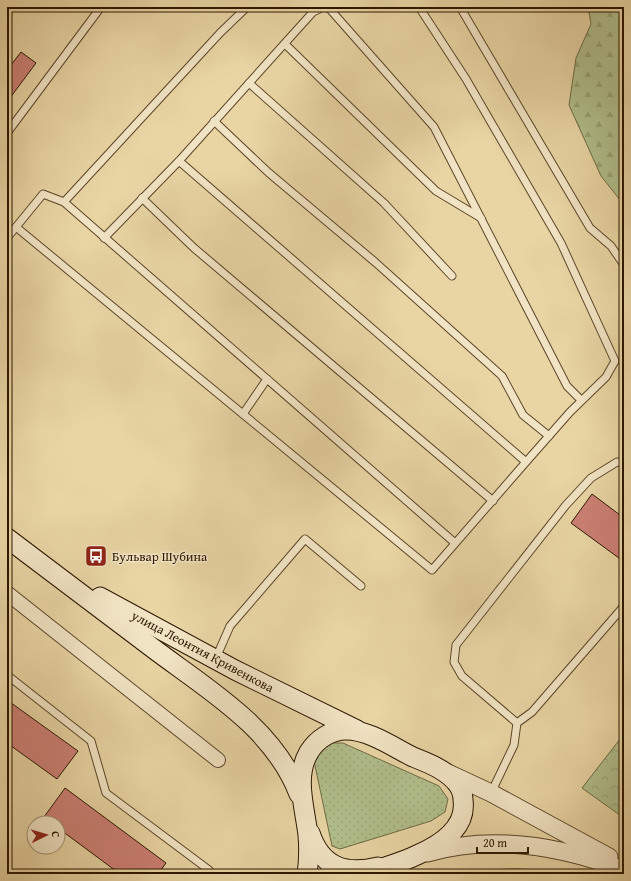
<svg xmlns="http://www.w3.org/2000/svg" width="631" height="881" viewBox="0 0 631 881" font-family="'Gentium Book Plus',serif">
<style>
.grass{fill:url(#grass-dots);stroke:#6e6a46}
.forest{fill:url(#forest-firs);stroke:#6e6a46}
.park{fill:url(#park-crowns);stroke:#6e6a46}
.building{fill:#cc8075;stroke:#2c1700}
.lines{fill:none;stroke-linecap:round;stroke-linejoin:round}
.service-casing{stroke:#5b4629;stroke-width:9}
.minor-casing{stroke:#5b4629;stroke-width:16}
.tertiary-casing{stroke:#5b4629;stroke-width:19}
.secondary-casing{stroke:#2c1700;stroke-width:21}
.service{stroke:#f1e4c4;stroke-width:7}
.minor{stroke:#f1e4c4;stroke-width:14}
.tertiary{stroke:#f1e4c4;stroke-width:17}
.secondary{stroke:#f1e4c4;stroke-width:19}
.tram{stroke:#2c1700;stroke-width:1}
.labels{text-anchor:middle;stroke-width:3;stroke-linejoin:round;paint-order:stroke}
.poi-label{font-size:13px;fill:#2c1700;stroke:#f1e4c4;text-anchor:start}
.street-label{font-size:13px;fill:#2c1700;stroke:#f1e4c4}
</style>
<defs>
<pattern id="grass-dots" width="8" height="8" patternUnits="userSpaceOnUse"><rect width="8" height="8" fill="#b0be8b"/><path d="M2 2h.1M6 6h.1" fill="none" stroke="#98a376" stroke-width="1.8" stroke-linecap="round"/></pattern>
<pattern id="forest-firs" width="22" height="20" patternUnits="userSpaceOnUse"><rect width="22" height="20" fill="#b0be8b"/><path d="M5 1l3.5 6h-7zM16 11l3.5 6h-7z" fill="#98a376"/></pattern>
<pattern id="park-crowns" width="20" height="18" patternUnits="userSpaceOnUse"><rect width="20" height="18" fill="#b0be8b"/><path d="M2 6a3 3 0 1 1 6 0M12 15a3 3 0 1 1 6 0" fill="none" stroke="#98a376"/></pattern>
</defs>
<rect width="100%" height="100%" fill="#e9d5a4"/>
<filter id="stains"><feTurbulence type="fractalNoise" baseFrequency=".005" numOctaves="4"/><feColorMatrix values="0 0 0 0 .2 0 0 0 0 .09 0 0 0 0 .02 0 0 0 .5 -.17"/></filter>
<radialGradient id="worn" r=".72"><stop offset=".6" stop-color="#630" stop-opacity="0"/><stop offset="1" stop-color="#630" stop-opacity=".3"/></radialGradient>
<polygon class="grass" points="329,743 343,743 439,786 448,799 445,812 431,821 340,849 332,846 314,761 317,749"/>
<polygon class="forest" points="588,7 624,7 624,205 601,176 569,105 576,58 591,24"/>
<polygon class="park" points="624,734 624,818 582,788"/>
<g class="building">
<polygon points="21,52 36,63 7,102 7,70"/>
<polygon points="592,494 624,518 623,561 571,523"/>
<polygon points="7,700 78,751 57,779 7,743"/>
<polygon points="65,788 166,863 158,874 120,874 58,828 58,823 52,823 44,817"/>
</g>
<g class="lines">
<g class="service-casing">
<g id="service">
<polyline points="328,7 434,127 567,386 581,400"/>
<polyline points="419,7 466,79 561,243 615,361 606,377 570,412 526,462"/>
<polyline points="460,7 590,228 611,246 624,265"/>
<polyline points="285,44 436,191 481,218"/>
<polyline points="249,83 384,203 452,276"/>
<polyline points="214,121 269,173 375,262 502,376 523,415 549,436"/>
<polyline points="7,133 101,7"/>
<polyline points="179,161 313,12 323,7"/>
<polyline points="142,198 194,248 493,501"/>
<polyline points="64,202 455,543"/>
<polyline points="16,227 432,570 526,462 179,161 104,238"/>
<polyline points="7,238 43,194 64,202 220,33 247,7"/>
<polyline points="243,414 267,379"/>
<polyline points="216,658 230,626 305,539 361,586"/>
<polyline points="7,675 91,741 106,793 209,870 209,874"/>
<polyline points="517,723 462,676 454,662 456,645 566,505 591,478 617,462 624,463"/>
<polyline points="491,793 514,745 517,723 532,712 624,606"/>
</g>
</g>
<g class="minor-casing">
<polyline id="minor" points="7,593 218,760"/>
</g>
<g class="tertiary-casing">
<g id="tertiary">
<polyline points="448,773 491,793 609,857"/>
<path d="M427 853C493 834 561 846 624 870"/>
</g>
</g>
<g class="secondary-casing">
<g id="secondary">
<path d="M7 538C54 574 102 610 150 646 205 688 273 726 299 794"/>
<polyline points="100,597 235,670 357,730"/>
<path d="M310 833C321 867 345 875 378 867"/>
<path d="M307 874C309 861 309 848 308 835 305 808 294 777 309 752 317 739 331 730 346 730 369 730 393 747 413 757 428 763 444 769 455 781 460 786 463 793 463 800 467 828 440 845 417 855 401 863 383 867 366 874"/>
</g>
</g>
<use href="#service" class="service"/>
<use href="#minor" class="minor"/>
<use href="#tertiary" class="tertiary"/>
<use href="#secondary" class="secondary"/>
<path class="tram" d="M460 874C496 868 530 867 566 874"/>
</g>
<defs>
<g id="bus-square" transform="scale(1.15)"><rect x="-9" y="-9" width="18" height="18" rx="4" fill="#8f2418" stroke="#f1e4c4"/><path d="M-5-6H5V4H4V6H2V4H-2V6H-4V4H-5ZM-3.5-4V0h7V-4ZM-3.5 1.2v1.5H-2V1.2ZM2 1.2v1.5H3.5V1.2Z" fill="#fff"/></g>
</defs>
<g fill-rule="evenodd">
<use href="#bus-square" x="96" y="556"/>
</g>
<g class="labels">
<g class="poi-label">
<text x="112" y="561">Бульвар Шубина</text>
</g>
<g class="street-label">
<text transform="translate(203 651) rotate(28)" y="5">улица Леонтия Кривенкова</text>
</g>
</g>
<rect width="631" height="881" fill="none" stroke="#e9d5a4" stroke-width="24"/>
<rect x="8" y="8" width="615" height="865" fill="none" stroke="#2c1700" stroke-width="2"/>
<rect x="12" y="12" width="607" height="857" fill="none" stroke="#2c1700"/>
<g transform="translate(46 835) rotate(85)"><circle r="19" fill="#f1e4c4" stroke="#a29276"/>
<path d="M0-3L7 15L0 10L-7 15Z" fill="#8f2418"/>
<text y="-6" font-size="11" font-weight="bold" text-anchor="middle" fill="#2c1700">С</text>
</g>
<path d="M477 847v6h51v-6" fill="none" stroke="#2c1700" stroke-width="2"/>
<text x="483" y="847" font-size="12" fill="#2c1700" stroke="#f1e4c4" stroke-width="3" paint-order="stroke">20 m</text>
<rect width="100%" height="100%" filter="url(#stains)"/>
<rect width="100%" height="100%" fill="url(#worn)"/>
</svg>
